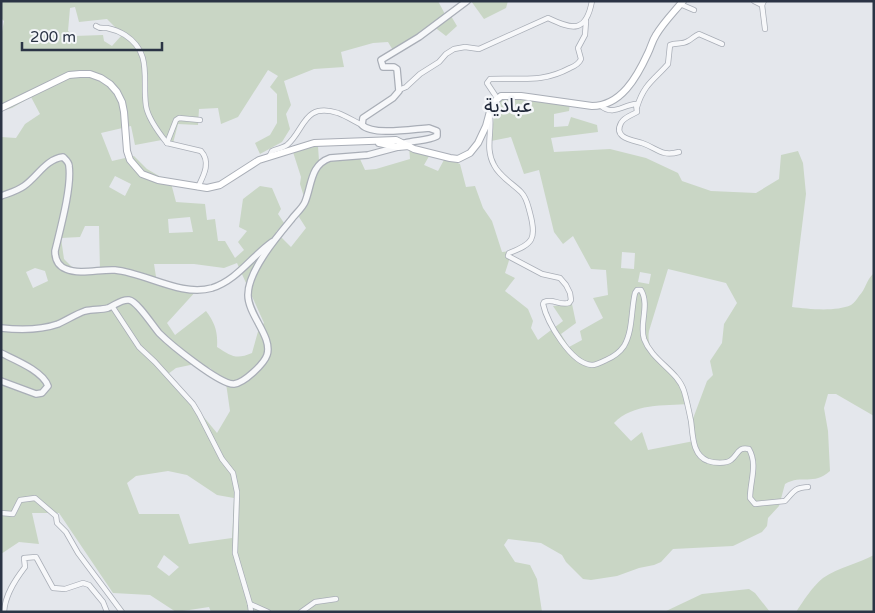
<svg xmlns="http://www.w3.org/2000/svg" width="875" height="613" viewBox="0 0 875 613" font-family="'Varela Round','Noto Sans Arabic',sans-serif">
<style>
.green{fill:#c9d6c5;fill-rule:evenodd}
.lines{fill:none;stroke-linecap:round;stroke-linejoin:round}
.minor-casing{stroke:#a9aeb7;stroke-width:6}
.tertiary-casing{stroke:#a9aeb7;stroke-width:8}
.secondary-casing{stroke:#a9aeb7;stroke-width:8}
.minor{stroke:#f7f8fa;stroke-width:4.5}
.tertiary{stroke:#f7f8fa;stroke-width:5.5}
.secondary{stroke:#fff;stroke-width:6}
.labels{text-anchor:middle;stroke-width:5;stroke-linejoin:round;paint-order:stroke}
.quarter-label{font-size:20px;fill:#1d2536;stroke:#f4f6f9}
</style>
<rect width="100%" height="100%" fill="#e4e7ec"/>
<g class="green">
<path d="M1 1H438L447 18 451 16 457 26 446 36 433 26 394 52 388 42 373 43 341 52 344 67 314 69 284 81 291 105 286 114 290 129 282 142 260 154 255 143 270 135 277 123V94L270 87 278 76 268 70 238 117 221 124 218 108 199 109 198 125 178 124 172 147 167 139 135 145 131 126 101 133 112 161 134 156 147 169 171 183 176 202 205 204 207 220 215 219 218 241H225L235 258 244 250 238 242 247 231 239 227 243 199 260 186 272 188 281 209 278 214 284 223 276 232 291 247 306 228 299 217 305 200 300 184 301 177 293 152 318 146 319 161 341 157 360 159 365 170 376 169 410 159 409 146 432 151 424 165 438 171 445 158 460 164 466 187 475 186 483 208 492 221 502 252 512 251 505 273 515 278 505 291 528 309 533 321 531 328 538 340 563 321 553 306 572 304 576 323 561 334 569 347 582 340 580 331 603 318 593 298 608 295 606 270 591 269 573 236 563 244 554 232 539 170 524 174 511 137 491 141 494 116V108L502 97 570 103 569 111 554 114V127L568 126 571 117 597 125 598 132 551 138 554 152 610 149 646 158 678 173 682 181 711 191 756 193 779 179 781 155 798 151 803 163 806 194 792 307C808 309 836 312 851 305 854 303 857 299 859 296 866 289 866 280 874 273V416L836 394H828L824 408 828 431 830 471C813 486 802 474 785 484L779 506 768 518 767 526 762 532 733 546 673 549 661 562 654 565 639 568 617 576 591 580 583 579 566 562 562 555 541 543 508 539 504 545 515 562 530 565 537 579 542 612H252L251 610 237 612H211L209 607 176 612 150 595 113 593 59 513H32L39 544 19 542 1 554V137L16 138 25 124 40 114 31 97 12 108 1 111V37L4 21 1 18ZM75 7 79 22 107 19 118 30 121 36 112 46 104 41 103 35 74 36 68 31 70 8ZM115 176 131 184 125 196 109 187ZM190 217 193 232 169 233 168 219ZM85 226H99L100 271 73 268 64 259 61 238 80 237ZM622 252 635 253 634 269 621 268ZM237 263 264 323 259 328 252 353C236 360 231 356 217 347 218 332 215 323 206 311L175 335 167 323 197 290 186 285 157 283 154 264H194L224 268ZM35 268 45 271 48 281 33 288 26 272ZM668 269 726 283 737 303 724 324 722 343 710 361 713 375 707 381 691 424 694 441 648 450 642 432 631 441 614 423C633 403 664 406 689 404 685 396 682 386 676 379 666 362 645 353 649 331ZM640 272 651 274 649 284 638 282ZM195 364 210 368 226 383 230 411 217 433 168 374 176 368ZM168 471 187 475 217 495 234 498 232 538 189 544 179 514H139L127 483 136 476ZM164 555 179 567 169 576 157 567Z"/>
<polygon points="471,1 508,1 506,8 484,19"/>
<path d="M874 555V612H796C804 600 812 587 823 578 839 567 858 564 874 555Z"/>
<polygon points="749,589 755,593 770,612 664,612 702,594"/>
</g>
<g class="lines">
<g class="minor-casing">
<g id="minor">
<polyline points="754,1 762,5"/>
<polyline points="764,1 762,5 765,29"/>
<polyline points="680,4 694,10"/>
<path d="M96 26C100 29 102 28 107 28 112 29 120 32 125 35 153 53 142 79 146 106 148 118 159 133 167 143"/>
<path d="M399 90 406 87 420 74 439 62 446 54 454 49 465 47 479 49 548 18C573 30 586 33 592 1"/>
<path d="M497 98 487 83 490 79C521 77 540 84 570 68 575 66 579 64 581 59L578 48 585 35 586 21"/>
<path d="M601 106C613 116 623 105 636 104L637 112C632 115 624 117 621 123 613 138 632 140 642 143 657 148 661 157 679 152"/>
<path d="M637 107C644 84 654 80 668 64L670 45C676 42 682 45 688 41 692 39 694 36 699 34L722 44"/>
<path d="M490 116C492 133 485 149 494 165 499 176 513 184 521 192 527 198 528 206 530 213 537 239 533 244 509 253L508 256 542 274 560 278 566 285 570 293 571 300 569 303C560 306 553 298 544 302L543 304C547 322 571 364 592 365 596 365 602 362 606 360 613 357 620 352 624 346 633 331 631 309 635 293L637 290H641C650 305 639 324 644 339 652 361 678 371 684 391 687 401 689 411 691 421 693 435 692 455 708 461 714 463 726 464 731 460 738 455 738 446 749 449 758 465 750 481 750 498L755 504 785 501C794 492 793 488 808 487"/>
<path d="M269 157 272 151C277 149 283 148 287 145 305 130 303 102 338 113 346 116 354 121 362 125"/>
<path d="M198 187C204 175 211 162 201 151L167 143 176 120 179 118 200 120"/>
<polyline points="112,306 139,347 155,362 193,404 199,414 222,459 233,473 237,492 235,553 250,604 251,612"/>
<polyline points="1,513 13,514 20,500 35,498 56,516 57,523 66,532 78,553 122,612"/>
<polyline points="250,604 268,612"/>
<path d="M4 612C5 595 15 580 25 567L24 558 36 557 53 588 65 589 83 583 89 585 103 602 107 612"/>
<polyline points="301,612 315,602 336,599"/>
</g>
</g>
<g class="tertiary-casing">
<g id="tertiary">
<path d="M405 143C415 140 428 141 437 136V131L429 128C413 129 373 136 362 125L363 118 393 98 399 91 397 69 394 67H383L381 60 419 37 467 1"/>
<path d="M1 196C9 193 17 191 24 186 37 177 46 159 63 157 66 160 69 162 69 166 72 187 60 230 55 251 55 259 58 266 66 269 80 275 100 269 115 270 146 273 181 297 212 288 237 280 251 257 272 242"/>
<path d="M1 328C19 330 41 330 58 324 67 320 76 314 85 311 93 309 101 310 108 308 114 306 121 299 129 300 137 301 153 326 159 333 170 344 220 385 234 384 244 383 264 364 267 355 273 337 248 315 248 295 248 271 276 238 291 220 295 214 302 209 305 202 312 185 310 165 330 158L368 155 398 147"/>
<path d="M1 353C15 360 43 371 48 386L42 393 36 394 1 381"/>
</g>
</g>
<g class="secondary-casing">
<g id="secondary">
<path d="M1 108 69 75 80 74H90L101 78 110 84 117 92 122 102 124 112 127 151 130 160 142 174 158 180 207 188 220 185 259 160 314 143 396 140 414 149 450 158 458 159 470 153 478 143 486 126 492 104 501 96H521L592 106C621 106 637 77 648 53 651 47 652 41 656 35 663 23 674 12 683 1"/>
<polyline points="379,143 398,147 409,146"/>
</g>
</g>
<use href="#minor" class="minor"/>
<use href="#tertiary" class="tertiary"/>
<use href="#secondary" class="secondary"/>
</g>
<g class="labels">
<g class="quarter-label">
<text x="508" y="112">عبادية</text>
</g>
</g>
<rect width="875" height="613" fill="none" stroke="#2b3445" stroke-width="5"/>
<path d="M22 42v8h140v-8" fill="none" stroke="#2b3445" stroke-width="2.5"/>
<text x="30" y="42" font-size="15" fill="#2b3445" stroke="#f4f6f9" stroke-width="4" paint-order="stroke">200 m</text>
</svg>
